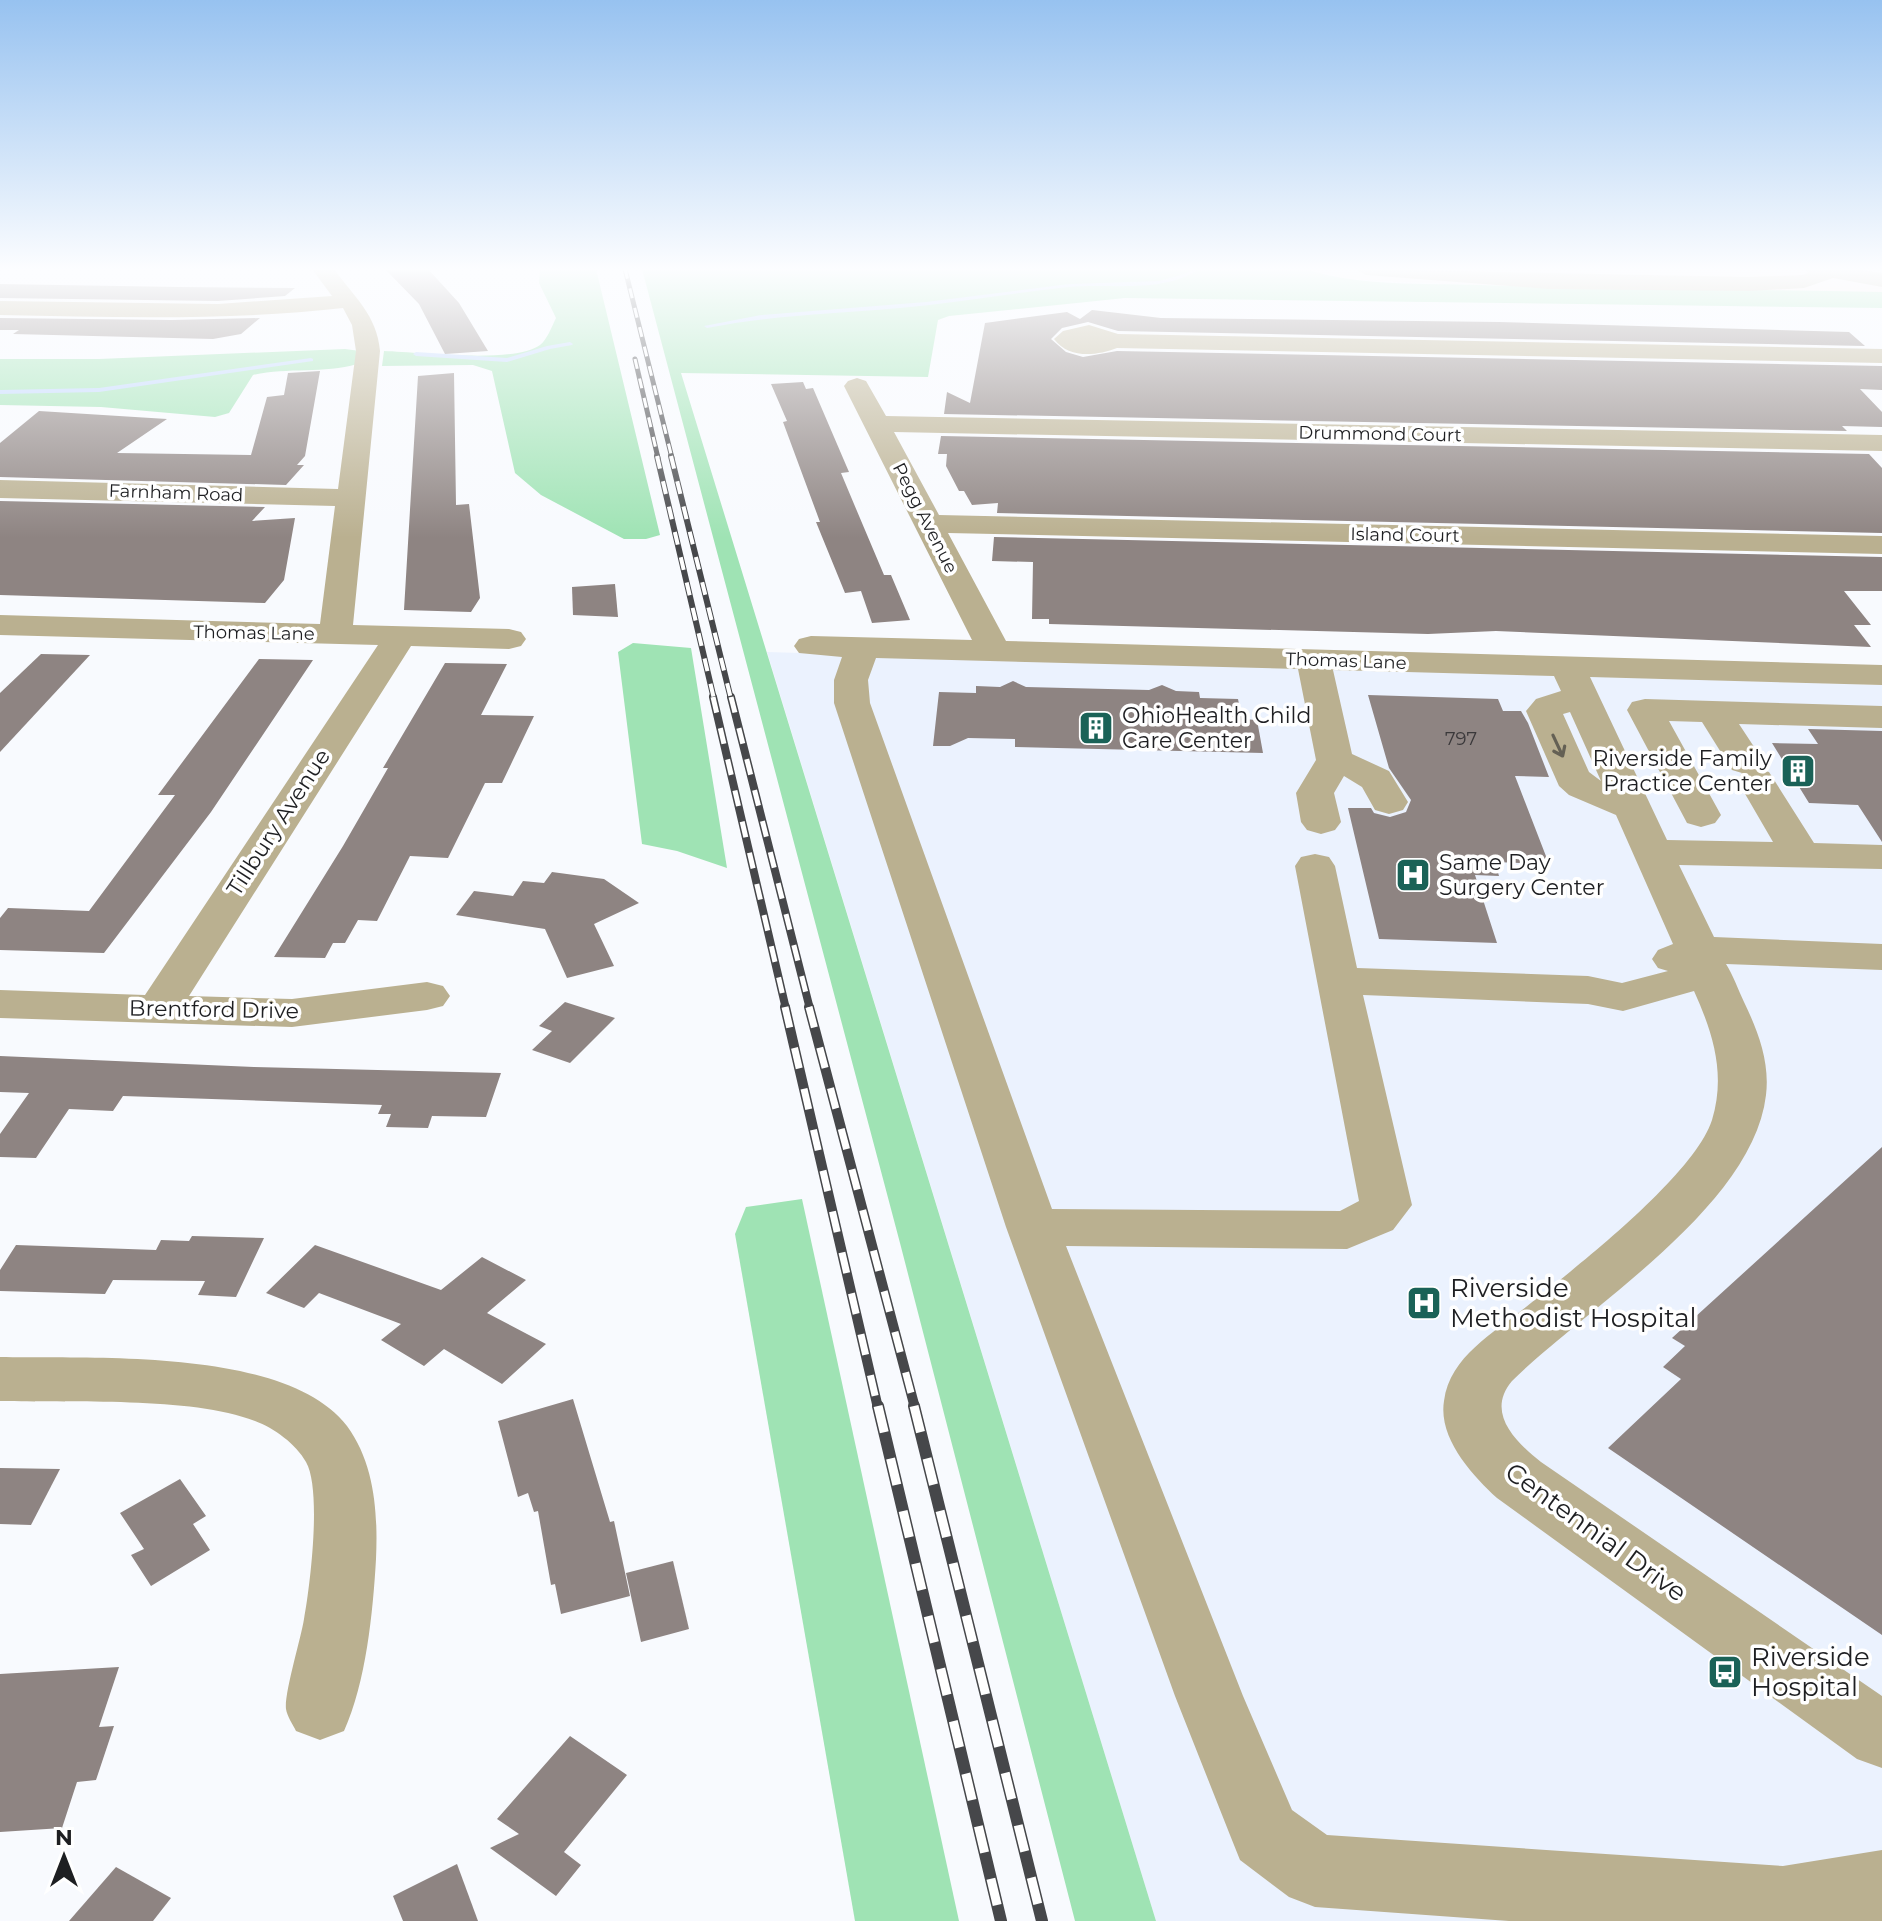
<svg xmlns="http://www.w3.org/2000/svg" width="1882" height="1921" viewBox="0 0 1882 1921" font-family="Montserrat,sans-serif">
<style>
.commercial{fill:#fcece8}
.built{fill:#ebf2fe}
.green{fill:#9fe3b4}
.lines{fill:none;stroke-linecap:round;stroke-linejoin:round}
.stream{fill:#bed6fd;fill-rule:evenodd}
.building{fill:#8e8482}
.minor{fill:#bab090;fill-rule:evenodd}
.rail-far4-casing{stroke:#46474a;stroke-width:5}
.rail-far3-casing{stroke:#46474a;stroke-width:6}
.rail-far2-casing{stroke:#46474a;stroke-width:8}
.rail-far1-casing{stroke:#46474a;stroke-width:10}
.rail-casing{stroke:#46474a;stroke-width:12}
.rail-far4{stroke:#fff;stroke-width:3;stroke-dasharray:10;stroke-linecap:butt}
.rail-far3{stroke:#fff;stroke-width:4;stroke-dasharray:13;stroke-linecap:butt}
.rail-far2{stroke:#fff;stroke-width:5;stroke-dasharray:16;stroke-linecap:butt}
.rail-far1{stroke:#fff;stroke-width:7;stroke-dasharray:21;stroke-linecap:butt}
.rail{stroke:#fff;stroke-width:9;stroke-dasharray:27;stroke-linecap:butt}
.oneway{stroke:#646054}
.labels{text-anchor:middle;stroke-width:7;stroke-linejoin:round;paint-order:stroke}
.far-street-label{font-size:18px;fill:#1e1f22;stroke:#fff}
.number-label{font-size:18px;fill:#3a383a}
.poi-label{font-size:22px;fill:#1e1f22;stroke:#fff;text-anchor:start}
.street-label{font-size:22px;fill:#1e1f22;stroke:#fff}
.near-poi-label{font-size:26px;fill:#1e1f22;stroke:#fff;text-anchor:start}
.near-street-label{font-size:26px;fill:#1e1f22;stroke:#fff}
</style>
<rect width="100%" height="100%" fill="#f8fafe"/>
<polygon class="commercial" points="1305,269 1882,269 1882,292 1597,290 1384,281 1348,279"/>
<polygon class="built" points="767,652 1882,685 1882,1921 1156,1921"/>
<g class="green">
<path d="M540 269H596L660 535 646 539H624L541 495 515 473 492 371 473 365 382 366 384 351C419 352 514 364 540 345 547 340 552 326 556 318L539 283Z"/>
<path d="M642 269H1305C1361 287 1423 283 1480 285 1614 290 1748 289 1882 292V308L1125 298 949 316 938 320 928 377 681 373 1156 1921H1075L900 1243Z"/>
<path d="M345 349 360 351 357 364C324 374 287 367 253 375L229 413 215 417 101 407 0 405V359H99Z"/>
<polygon points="633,643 691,648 727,868 677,851 642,844 618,652"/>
<polygon points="802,1199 959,1921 855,1921 735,1234 746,1207"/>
</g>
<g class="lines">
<g class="stream">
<path d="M1194 269H1199C1163 294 1111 283 1069 287 1013 293 957 303 900 308 835 314 771 315 707 328L704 326 761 315 926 302 1069 284 1159 281 1184 274Z"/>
<polygon points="570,342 573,344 572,345 550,349 507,362 416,356 413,354 416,352 507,358 547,346"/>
<polygon points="311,358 313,359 313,361 99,392 0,394 0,390 99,388"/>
</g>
</g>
<g class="building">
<polygon points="385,269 428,269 459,303 488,351 445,354 419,304"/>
<polygon points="0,284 179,287 295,288 285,296 218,301 0,298"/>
<polygon points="1092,310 1161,318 1499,322 1849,332 1865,346 1118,331 1088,322 1062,328 1051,339 1066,352 1083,357 1117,351 1882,366 1882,390 1860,389 1882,412 1882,427 1842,426 1847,431 944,414 947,392 970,403 985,323 1067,312 1080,319"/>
<polygon points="0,318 172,320 260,318 241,334 213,339 13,334 19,330 0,330"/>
<polygon points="320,371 305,456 297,465 304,465 286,485 0,477 0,443 39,411 167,419 117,453 251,455 267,397 284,395 288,373"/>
<polygon points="454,373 456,505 469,504 480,598 471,612 404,610 418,376"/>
<polygon points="803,382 806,389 813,388 849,472 841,473 854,504 884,575 891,575 910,620 872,623 861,591 845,593 816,522 820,522 783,422 787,421 771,384"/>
<polygon points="941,436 1869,454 1882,468 1882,533 997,513 998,503 972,505 964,491 959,491 946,466 947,454 938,454"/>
<polygon points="0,501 265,507 252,521 295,518 284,580 265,603 0,595"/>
<polygon points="994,537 1882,557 1882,591 1844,591 1871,625 1854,625 1871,647 1496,631 1428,634 1049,624 1049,619 1032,619 1033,562 992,561"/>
<polygon points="615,584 618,617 573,615 572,587"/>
<polygon points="41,654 90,655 0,752 0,693"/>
<polygon points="259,659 313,660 211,812 104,953 0,950 0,918 8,908 89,911 175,795 158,795"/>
<polygon points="445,663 507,664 481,715 534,716 502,783 485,783 448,858 410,856 377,921 358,920 345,943 333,943 325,958 274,957 343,846 388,768 383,768"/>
<polygon points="1013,681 1026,687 1149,690 1162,685 1176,691 1199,692 1200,698 1238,699 1242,719 1257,720 1263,753 1015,747 1015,739 968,738 950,746 933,746 939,692 976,693 976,686 1000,687"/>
<polygon points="1368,695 1498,699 1503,711 1521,711 1528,723 1549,777 1515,776 1549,864 1495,862 1499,876 1475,875 1497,943 1379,939 1348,808 1371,808 1374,813 1390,817 1406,812 1411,800 1389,768"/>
<polygon points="1808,729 1882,731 1882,842 1858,805 1809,803 1772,743 1818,744"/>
<polygon points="552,872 604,879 639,903 594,924 614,966 567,978 545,929 456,915 474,891 513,896 523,881 544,883"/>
<polygon points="565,1002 615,1018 570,1063 532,1050 552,1031 539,1026"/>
<polygon points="0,1056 254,1067 501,1073 486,1117 432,1116 428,1128 386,1127 391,1114 378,1114 382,1105 123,1096 113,1111 69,1109 36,1158 0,1157 0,1134 29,1093 0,1092"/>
<polygon points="1882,1147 1882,1635 1608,1448 1681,1379 1663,1367 1685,1346 1672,1338"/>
<polygon points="192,1236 264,1238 236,1297 198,1295 205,1281 113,1280 105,1294 0,1291 0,1270 16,1245 156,1250 161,1240 189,1241"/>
<polygon points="315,1245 441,1290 482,1257 526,1280 487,1313 546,1344 502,1384 444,1349 424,1366 381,1340 401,1324 319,1293 304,1308 266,1293"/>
<polygon points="573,1399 610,1522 614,1521 630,1596 561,1614 555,1584 551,1585 538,1511 534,1512 528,1493 518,1497 498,1421"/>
<polygon points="0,1468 60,1469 31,1525 0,1524"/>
<polygon points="180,1479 206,1516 193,1524 210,1550 151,1586 131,1555 144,1549 120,1513"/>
<polygon points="673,1561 689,1629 641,1642 626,1573"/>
<polygon points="119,1667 99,1727 114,1726 96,1780 77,1782 62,1828 0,1832 0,1674"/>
<polygon points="570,1736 627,1775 564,1852 581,1865 556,1896 490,1848 519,1834 497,1819"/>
<polygon points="457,1864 478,1921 403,1921 393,1896"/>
<polygon points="116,1867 171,1898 153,1921 69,1921"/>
</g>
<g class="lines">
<g class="minor">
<path d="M312 269H334C354 297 377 315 380 351L353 625 509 629 521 632 526 639 521 646 509 649 411 646 189 996 292 999 427 982 443 986 450 996 443 1006 427 1010 292 1027 0 1018V990L145 995 378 645 0 635V615L320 624 335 506 0 498V480L338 489 356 351 352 325 343 308C229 321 114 317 0 315V301L218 304 332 296Z"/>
<polygon points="1355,269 1749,277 1802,275 1808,273 1805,269 1855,269 1882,273 1882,287 1833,278 1804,288 1749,291 1549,289 1366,275"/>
<path d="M1089 325 1118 334 1882 349V363L1117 348C1096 356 1069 359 1054 339L1063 331Z"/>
<path d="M857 378 866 381 886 416 1882 435V451L894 432 939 515 1882 536V554L948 533 1006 641 1882 665V685L1590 677 1667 840 1773 842 1737 780 1742 773 1732 770 1702 722 1669 721 1721 815 1715 823 1701 827 1687 823 1627 710 1632 702 1645 699 1882 706V728L1739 724 1764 762 1759 769 1769 772 1814 843 1882 845V869L1679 865 1714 937 1882 944V970L1726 964C1733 975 1738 989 1744 1002 1758 1031 1770 1062 1766 1095 1753 1207 1587 1307 1512 1381 1485 1413 1516 1442 1541 1462L1882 1696V1768L1857 1759 1497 1498C1472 1475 1438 1438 1444 1401 1450 1356 1494 1333 1526 1307 1574 1269 1694 1176 1712 1120 1726 1074 1713 1033 1694 991L1623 1011 1588 1004 1363 995 1412 1205 1393 1230 1347 1249 1066 1246 1243 1696 1292 1810 1327 1835 1783 1866 1882 1850V1921H1509L1315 1907 1289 1897 1240 1860 1230 1835 1175 1696 1006 1227 834 703V680L842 657 799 653 794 646 799 639 811 636 972 640 844 386 848 381ZM876 658 1298 669 1316 760 1296 793 1301 822 1307 830 1321 834 1335 830 1341 822 1334 793 1344 776 1362 787 1375 810 1389 814 1403 810 1408 802 1389 771 1352 754 1333 670 1554 676 1561 691 1536 699 1526 711 1559 786 1569 795 1616 815 1673 944 1658 950 1652 959 1658 968 1668 971 1622 983 1588 976 1357 968 1335 866 1329 857 1315 854 1301 857 1295 866 1359 1201 1340 1211 1052 1209 870 703 868 680ZM1570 712 1601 781 1589 772 1563 714Z"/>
<path d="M0 1357C92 1359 286 1347 347 1426 375 1464 378 1514 376 1559 373 1612 366 1683 344 1731L320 1740 296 1731C293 1725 287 1716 286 1709 284 1694 301 1638 304 1619 310 1587 322 1490 306 1462 296 1444 274 1428 255 1421 190 1396 71 1403 0 1401Z"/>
</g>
<g class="rail-far4-casing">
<g id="rail-far4">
<polyline points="625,269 672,458"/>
<polyline points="635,359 658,458"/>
</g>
</g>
<g class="rail-far3-casing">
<g id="rail-far3">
<polyline points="657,456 714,699"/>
<polyline points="671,456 731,699"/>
</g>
</g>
<g class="rail-far2-casing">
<g id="rail-far2">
<polyline points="713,697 786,1009"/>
<polyline points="731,697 810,1009"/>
</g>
</g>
<g class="rail-far1-casing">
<g id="rail-far1">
<polyline points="785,1007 878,1408"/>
<polyline points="809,1007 915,1408"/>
</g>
</g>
<g class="rail-casing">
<g id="rail">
<polyline points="878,1406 1001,1921"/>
<polyline points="914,1406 1042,1921"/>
</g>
</g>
<use href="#rail-far4" class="rail-far4"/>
<use href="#rail-far3" class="rail-far3"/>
<use href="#rail-far2" class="rail-far2"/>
<use href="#rail-far1" class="rail-far1"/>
<use href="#rail" class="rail"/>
</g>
<defs><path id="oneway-shaft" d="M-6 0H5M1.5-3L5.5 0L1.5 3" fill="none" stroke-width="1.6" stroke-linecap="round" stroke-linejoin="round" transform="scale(2)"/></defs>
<use class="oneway" href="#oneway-shaft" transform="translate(1558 746) rotate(65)"/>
<linearGradient id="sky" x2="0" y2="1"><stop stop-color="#97c2f0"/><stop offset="0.5" stop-color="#fcfdff"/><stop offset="1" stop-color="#fcfdff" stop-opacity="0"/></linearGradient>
<rect width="1882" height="538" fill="url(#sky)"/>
<defs>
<g id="building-square" transform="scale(1.8)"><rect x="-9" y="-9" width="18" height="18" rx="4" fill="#1a6257" stroke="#fff"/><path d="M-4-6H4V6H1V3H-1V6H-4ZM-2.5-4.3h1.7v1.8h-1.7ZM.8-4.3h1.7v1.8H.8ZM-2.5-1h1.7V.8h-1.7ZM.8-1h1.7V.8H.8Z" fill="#fff"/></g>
<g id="hospital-square" transform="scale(1.8)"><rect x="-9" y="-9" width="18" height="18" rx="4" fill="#1a6257" stroke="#fff"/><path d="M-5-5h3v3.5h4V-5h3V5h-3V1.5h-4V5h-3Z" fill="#fff"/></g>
<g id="bus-square" transform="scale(1.8)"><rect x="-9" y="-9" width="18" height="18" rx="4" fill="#1a6257" stroke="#fff"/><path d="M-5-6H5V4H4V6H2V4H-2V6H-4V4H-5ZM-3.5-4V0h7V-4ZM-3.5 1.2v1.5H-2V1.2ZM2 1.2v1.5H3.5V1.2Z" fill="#fff"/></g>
</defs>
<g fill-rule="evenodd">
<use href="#building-square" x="1096" y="728"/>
<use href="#building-square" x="1798" y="771"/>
<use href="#hospital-square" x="1413" y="875"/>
<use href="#hospital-square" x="1424" y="1303"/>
<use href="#bus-square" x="1725" y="1672"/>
</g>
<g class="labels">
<g class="far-street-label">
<text transform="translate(1380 434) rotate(1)" y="6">Drummond Court</text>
<text transform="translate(176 493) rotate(2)" y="6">Farnham Road</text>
<text transform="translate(925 518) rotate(63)" y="6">Pegg Avenue</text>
<text transform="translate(1405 535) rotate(1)" y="6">Island Court</text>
<text transform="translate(254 633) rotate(1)" y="6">Thomas Lane</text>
<text transform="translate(1346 661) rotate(2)" y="6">Thomas Lane</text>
</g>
<g class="number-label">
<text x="1461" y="745">797</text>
</g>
<g class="poi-label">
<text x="1122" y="723">OhioHealth Child<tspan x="1122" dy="25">Care Center</tspan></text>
<text x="1772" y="766" text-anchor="end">Riverside Family<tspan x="1772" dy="25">Practice Center</tspan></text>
<text x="1439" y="870">Same Day<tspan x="1439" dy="25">Surgery Center</tspan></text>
</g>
<g class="street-label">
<text transform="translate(278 822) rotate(-57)" y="8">Tillbury Avenue</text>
<text transform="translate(214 1009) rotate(1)" y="8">Brentford Drive</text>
</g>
<g class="near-poi-label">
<text x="1450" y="1297">Riverside<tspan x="1450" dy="30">Methodist Hospital</tspan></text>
<text x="1751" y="1666">Riverside<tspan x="1751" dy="30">Hospital</tspan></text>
</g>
<g class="near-street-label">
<text transform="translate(1596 1532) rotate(36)" y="9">Centennial Drive</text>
</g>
</g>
<g transform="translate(64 1857)" stroke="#ffffff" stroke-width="6" paint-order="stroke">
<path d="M0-6L14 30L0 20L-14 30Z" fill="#1e1f22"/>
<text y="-12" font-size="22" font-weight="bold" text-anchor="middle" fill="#1e1f22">N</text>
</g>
</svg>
